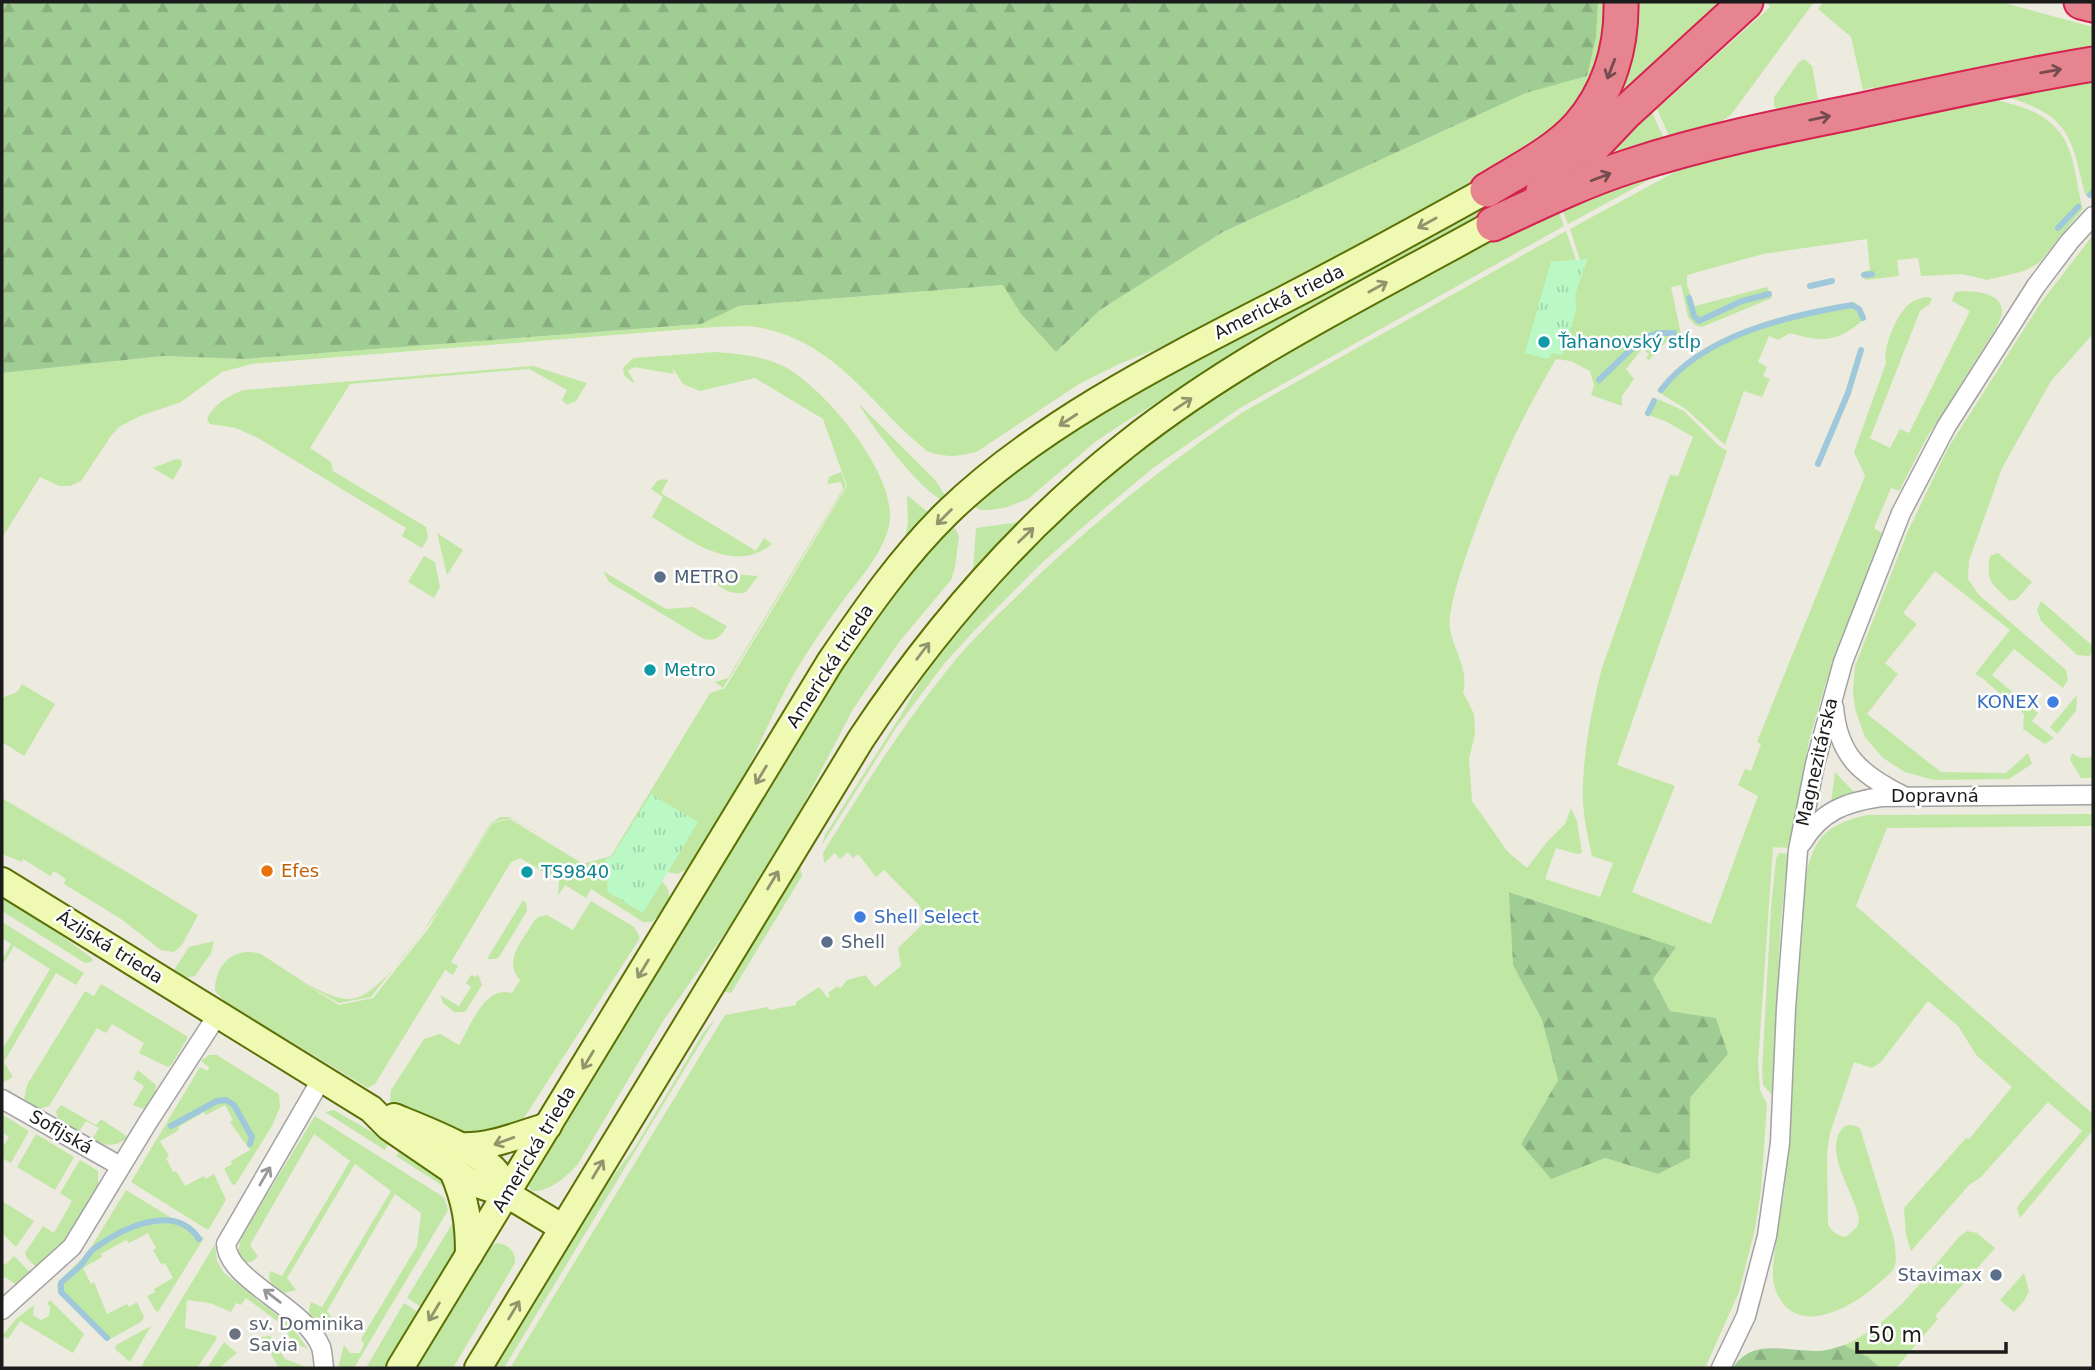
<svg xmlns="http://www.w3.org/2000/svg" width="2095" height="1370" viewBox="0 0 2095 1370" font-family="'DejaVu Sans',sans-serif">
<style>
.grass{fill:#c0e8a4;fill-rule:evenodd}
.forest{fill:url(#forest-firs)}
.park{fill:url(#park-tufts)}
.lines{fill:none;stroke-linecap:round;stroke-linejoin:round}
.stream{stroke:#9fc9db;stroke-width:6}
.street-casing{stroke:#a2a2a2;stroke-width:21}
.secondary-casing{stroke:#5b7004;stroke-width:30}
.highway-casing{stroke:#d62250;stroke-width:37}
.street{stroke:#fff;stroke-width:18}
.secondary{stroke:#eff9b1;stroke-width:26}
.highway{stroke:#e6858f;stroke-width:33}
.oneway{stroke:#764b4f}
.oneway2{stroke:#90956e}
.oneway3{stroke:#989898}
.culture-dot{fill:#0f9aa8;stroke:#fff;stroke-width:2.5}
.service-dot{fill:#5c6f8a;stroke:#fff;stroke-width:2.5}
.shop-dot{fill:#3f7fe0;stroke:#fff;stroke-width:2.5}
.food-dot{fill:#e8710a;stroke:#fff;stroke-width:2.5}
.worship-dot{fill:#6b7280;stroke:#fff;stroke-width:2.5}
.labels{text-anchor:middle;stroke-width:5;stroke-linejoin:round;paint-order:stroke}
.street-label{font-size:18px;fill:#1b1b1b;stroke:#fff}
.culture-label{font-size:18px;fill:#0d838f;stroke:#fff;text-anchor:start}
.service-label{font-size:18px;fill:#4e5e75;stroke:#fff;text-anchor:start}
.shop-label{font-size:18px;fill:#366cbe;stroke:#fff;text-anchor:end}
.food-label{font-size:18px;fill:#c56008;stroke:#fff;text-anchor:start}
.worship-label{font-size:18px;fill:#5b616d;stroke:#fff;text-anchor:start}
</style>
<defs>
<pattern id="forest-firs" width="22" height="20" patternUnits="userSpaceOnUse" patternTransform="scale(1.75)"><rect width="22" height="20" fill="#a0cd94"/><path d="M5 1l3.5 6h-7zM16 11l3.5 6h-7z" fill="#89af7f"/></pattern>
<pattern id="park-tufts" width="24" height="20" patternUnits="userSpaceOnUse" patternTransform="scale(1.75)"><rect width="24" height="20" fill="#baf9c5"/><path d="M3 7l-1-3M5 7V3M7 7l1-3M15 17l-1-3M17 17v-4M19 17l1-3" fill="none" stroke="#9fd5a9"/></pattern>
</defs>
<rect width="100%" height="100%" fill="#edeae0"/>
<g class="grass">
<path d="M1598 2H1611V9L1587 95 1543 142 1410 220 1187 337 1119 364 1079 384 978 451C960 457 945 458 927 451 868 403 838 342 757 327 743 325 728 327 714 327L252 364 222 372 181 402 140 416 119 427 111 436 81 481 70 486H59L40 477 2 538V373L163 356 245 359 701 324 739 306 1004 285 1021 314 1056 352 1100 310 1223 232 1526 93 1586 76 1596 37Z"/>
<polygon points="1633,2 1725,2 1603,111"/>
<polygon points="1767,2 1814,2 1730,116 1715,125 1669,136 1657,109 1770,7"/>
<polygon points="1823,2 2001,2 2093,27 2093,55 1875,95 1873,87 1863,90 1851,37 1818,9"/>
<polygon points="1804,59 1812,66 1818,99 1807,102 1809,110 1780,112 1774,106 1774,97 1799,62"/>
<path d="M2093 75V199L2085 194C2070 131 2068 115 2001 95Z"/>
<path d="M1989 100C2004 101 2018 105 2032 111 2077 133 2072 167 2083 209L2039 263 2024 271 1987 280 1962 274 1921 276 1918 258 1897 260 1899 276 1865 280 1864 271 1870 270 1867 239 1763 254 1687 275V285L1695 306 1767 287 1772 298 1702 327 1696 326 1688 317 1681 285 1671 287 1681 334 1665 343 1649 360 1646 358 1649 354 1642 349 1626 369 1634 379 1622 396V406L1591 395 1594 386 1590 371 1571 361 1556 359C1524 413 1498 468 1476 528 1466 556 1455 585 1450 615 1446 642 1471 667 1463 692L1474 714 1475 734 1469 759 1472 801 1508 852 1527 868 1547 842 1565 824 1571 808 1577 821 1582 853 1577 854 1556 848 1545 879 1600 897 1613 863 1592 856C1588 838 1584 820 1583 802 1581 764 1592 706 1602 668L1670 475 1678 476 1693 437 1667 422 1649 415 1658 399 1684 411 1719 446 1727 451 1617 765 1675 786 1632 892 1711 924 1758 796 1738 785 1745 769 1751 771 1761 744 1757 742 1865 476 1854 452 1886 363C1882 349 1897 314 1909 304 1914 300 1919 299 1925 297L1932 298 1930 304 1920 311 1870 438 1890 448 1900 429 1909 433 1970 311 1952 301 1955 292C1969 290 2003 291 2002 312 2002 317 1998 323 1996 328L1926 439 1899 491 1891 488 1874 528 1882 533 1826 682 1809 741 1789 848 1773 847 1758 1063 1760 1090 1767 1104 1761 1190 1755 1229 1739 1292 1705 1368H510L725 1015 768 1007 769 1010 796 1005V1002L819 987 828 998 830 996 828 993 838 986 840 989 847 980 865 975 875 987 901 966 898 948 925 922 920 906 884 870 876 877 858 854 853 858 848 852 840 859 835 853 824 863 823 853C862 790 901 727 948 669 969 643 993 619 1017 596 1087 527 1162 467 1243 412L1566 231 1576 260 1551 262 1576 311 1575 294 1587 260H1580L1570 229 1684 167ZM1510 892 1675 948 1652 979 1670 1011 1716 1018 1728 1054 1690 1098V1158L1658 1174 1605 1158 1521 1144 1558 1080 1542 1020 1513 965Z"/>
<polygon points="1650,108 1666,143 1582,167"/>
<polygon points="1682,162 1568,224 1561,207"/>
<polygon points="1535,177 1538,182 1496,211 1197,378 1125,422 1095,442 1028,499 1004,508 989,510 981,510 975,507 999,483 1084,421 1243,332 1401,253"/>
<polygon points="1558,209 1564,226 1240,408 1153,468 1091,520 1044,561 974,631 944,664 896,728 822,845 825,835 901,715 942,644 1027,551 1077,503 1165,431 1270,362 1486,244"/>
<polygon points="2093,235 2093,334 2051,381 2002,468 1969,561 1968,579 1979,595 2066,670 2068,680 2063,688 2014,649 1992,675 2038,713 2032,721 2054,738 2045,744 2023,729 2024,714 1982,678 1975,674 2010,630 1935,571 1903,613 1917,624 1885,663 1898,674 1867,714 1941,772 2006,773 2028,753 2032,764 2009,779 1934,780 1905,772 1883,758 1865,737 1855,709 1853,693 1855,666 1908,531 1948,448 2040,304"/>
<path d="M1854 302 1859 306 1865 318C1839 342 1823 343 1790 333L1778 340 1769 336 1758 362 1767 367 1763 376 1770 379 1762 397 1744 391 1725 445 1687 410 1657 391C1705 331 1782 314 1854 302Z"/>
<path d="M715 352C740 354 765 356 787 368 827 391 900 478 889 526 882 555 859 579 842 602 828 621 815 640 803 659 781 694 766 731 748 768 731 803 709 835 689 868L678 874 667 872 650 873C676 889 675 901 652 922H643L591 889 586 898 565 885 558 896 559 881 520 858 511 862 451 962 458 966 453 975 445 970 375 1084 368 1088 224 1001 215 991C215 964 234 946 261 954 285 969 323 999 350 999 391 999 469 858 491 823L500 817H510L576 855 511 818 493 822 438 912 371 997 339 1003 300 981 339 1005 373 998 428 929 493 823 510 819 583 864 611 856 710 693 725 688 847 486 823 419 755 378 700 391 683 384 672 367 674 374 634 367 628 371 634 381 633 383 624 375 623 368 633 358Z"/>
<path d="M533 366 587 383 576 401 567 405 562 400 567 390 529 369 350 384 310 448 331 462 333 471 426 527 428 538 422 548 402 536 406 528 258 438 236 428 210 424 207 419C213 405 230 394 245 390Z"/>
<path d="M859 404 935 480 946 497 942 500C921 491 870 425 859 404Z"/>
<polygon points="176,459 181,460 182,464 173,480 153,468"/>
<polygon points="841,472 846,486 723,688 715,682 728,678 843,489 841,482 827,484 829,477"/>
<path d="M663 479 668 480 661 493 756 551 764 538 772 544C732 576 687 538 652 517L663 497 651 489 657 481Z"/>
<polygon points="907,495 929,513 905,538 908,522"/>
<polygon points="1020,522 973,570 976,528"/>
<path d="M955 528 959 537 955 567 951 580 899 642 853 709 787 836 732 923 663 1021 578 1164C566 1177 550 1192 532 1191L526 1184 869 620 946 531Z"/>
<polygon points="437,533 463,550 447,575"/>
<path d="M1998 553 2032 582 2017 599 2010 601C1991 583 1986 582 1990 556Z"/>
<polygon points="424,556 435,562 440,587 434,598 408,582"/>
<path d="M603 571 666 609 693 607 727 626C721 636 716 642 704 639L609 582Z"/>
<path d="M707 572 758 576 746 592C731 597 714 585 707 572Z"/>
<polygon points="2041,601 2093,646 2093,653 2089,656 2077,655 2041,621 2037,610"/>
<polygon points="22,684 55,704 24,756 2,742 2,698 17,692"/>
<polygon points="2077,695 2076,711 2057,734 2050,727"/>
<polygon points="2072,753 2080,758 2093,757 2093,778 2081,778 2070,760"/>
<polygon points="1835,772 1854,792 1831,803"/>
<polygon points="2,796 198,915 182,945 174,952 161,950 121,919 64,884 66,879 54,871 50,876 23,859 22,862 2,854 2,798 142,882"/>
<path d="M2093 814V826L1887 828 1856 906 2093 1114V1130L2020 1218 2017 1208 2020 1203 2082 1131 2048 1102 1981 1177 1969 1185 1911 1251 1906 1235 1904 1208 1966 1138 1969 1139 2012 1087 1977 1056 1958 1026 1928 1001 1881 1062 1872 1068 1854 1062 1830 1133 1827 1153 1828 1224C1832 1233 1837 1235 1846 1237L1857 1227 1859 1219C1857 1208 1852 1198 1848 1188 1843 1177 1837 1162 1836 1151 1835 1135 1843 1118 1860 1128L1894 1239C1895 1248 1898 1262 1893 1270 1889 1275 1882 1280 1877 1285 1849 1310 1790 1341 1774 1285 1769 1268 1783 1208 1785 1185 1795 1085 1795 983 1804 883 1814 839 1822 826 1867 815Z"/>
<polygon points="1779,853 1788,854 1781,921 1772,1095 1763,1085 1762,1070 1771,908 1776,859"/>
<polygon points="799,861 802,876 731,993 720,991"/>
<polygon points="2,895 21,906 93,959 91,962 85,963 2,911"/>
<polygon points="523,900 526,903 527,911 499,957 496,959 487,959"/>
<path d="M591 901 634 927 640 938 522 1121 503 1131 461 1135 394 1106 390 1101 391 1090 424 1039 440 1034 459 1045C471 1026 484 985 512 993L520 980C502 961 524 939 534 921L539 917 547 915 573 930Z"/>
<polygon points="2,922 84,973 76,985 56,973 4,1062 13,1077 2,1083 2,1050 50,969 14,946 2,966 2,960 11,944 2,938"/>
<polygon points="214,941 211,953 195,976 185,978 174,970 189,947"/>
<polygon points="478,974 482,985 465,1012 454,1012 443,1003 440,995 459,1006 471,987 466,983 471,975 476,977"/>
<polygon points="101,984 188,1037 172,1064 168,1067 139,1053 144,1043 112,1024 106,1033 97,1028 49,1106 39,1109 24,1099 27,1085 85,991 94,996"/>
<polygon points="715,1019 504,1368 491,1368 581,1219 635,1147 703,1033"/>
<polygon points="209,1055 217,1055 279,1094 280,1107 272,1126 235,1185 232,1184 224,1169 232,1164 231,1161 250,1150 230,1122 233,1120 225,1105 206,1115 204,1112 178,1127 179,1130 160,1141 169,1156 166,1158 173,1172 176,1171 185,1186 204,1176 206,1179 214,1174 226,1200 208,1230 131,1182 200,1067 207,1071 210,1068 201,1061"/>
<polygon points="138,1070 156,1085 155,1093 144,1109 133,1105 144,1086 133,1079"/>
<path d="M61 1105 96 1125 101 1119 128 1137C117 1147 105 1147 92 1139L99 1128 86 1121 79 1132 58 1120 56 1111Z"/>
<polygon points="334,1110 389,1142 385,1150 325,1112"/>
<polygon points="3,1115 29,1131 11,1163 2,1158 2,1148 9,1137 2,1132"/>
<path d="M315 1116 440 1195 444 1198 448 1210 354 1368H338L344 1345 350 1353H360L364 1344 361 1339 417 1246 421 1213 395 1194 327 1311 335 1321C319 1327 304 1321 311 1302L322 1307 391 1191 355 1164 287 1278 296 1290 284 1293 274 1288 269 1279 270 1271 282 1276 350 1161 314 1134 250 1245 258 1256 253 1261 245 1263 238 1254 241 1237Z"/>
<polygon points="36,1134 74,1157 55,1190 17,1167"/>
<polygon points="401,1149 438,1172 451,1191 396,1156"/>
<polygon points="80,1160 98,1171 98,1188 66,1242 37,1268 27,1258 25,1253 43,1226 54,1233 72,1201 60,1193"/>
<polygon points="126,1190 204,1238 158,1312 155,1310 147,1296 155,1292 154,1289 173,1278 165,1263 161,1264 153,1250 156,1248 148,1233 129,1243 126,1240 101,1254 102,1257 83,1268 91,1284 94,1282 107,1314 127,1304 129,1307 137,1302 144,1317 141,1322 107,1341 59,1294 57,1286 59,1281 87,1254"/>
<polygon points="2,1201 34,1221 16,1247 2,1233"/>
<polygon points="458,1214 456,1249 423,1308 407,1298"/>
<path d="M1967 1231 1977 1233 1995 1248 1935 1316 1938 1319 1896 1368H1880L1868 1357 1844 1345C1894 1324 1925 1276 1959 1237Z"/>
<path d="M497 1243C508 1244 516 1252 515 1263L453 1368H413L487 1248Z"/>
<polygon points="215,1244 217,1261 224,1273 291,1326 308,1349 292,1342 284,1326 246,1298 241,1305 236,1303 231,1312 210,1303 187,1300 185,1328 213,1335 217,1337 216,1340 197,1368 143,1368 142,1365"/>
<polygon points="14,1256 31,1273 17,1285 5,1277 2,1281 2,1262 5,1265"/>
<polygon points="2024,1273 2029,1291 2024,1301 2014,1312 2000,1300"/>
<polygon points="50,1300 84,1334 73,1353 20,1321 8,1339 2,1336 17,1318 34,1305 33,1315 41,1320 49,1316 50,1306 47,1304"/>
<polygon points="404,1303 419,1313 386,1368 366,1368"/>
<polygon points="151,1326 130,1362 115,1349 116,1345"/>
<polygon points="270,1336 285,1359 309,1368 279,1368 261,1337"/>
<polygon points="224,1342 237,1353 219,1368 207,1368"/>
</g>
<g class="forest">
<polygon points="2,2 1598,2 1598,3 1596,37 1587,76 1526,93 1223,232 1100,310 1056,352 1021,314 1003,285 739,306 701,324 245,359 163,356 2,373"/>
<polygon points="1509,892 1676,947 1653,979 1670,1011 1716,1018 1728,1054 1690,1098 1690,1158 1658,1174 1605,1158 1551,1179 1521,1144 1558,1080 1542,1020 1513,965"/>
<path d="M1844 1345 1868 1357 1880 1368H1733C1752 1337 1788 1352 1817 1351 1826 1351 1835 1348 1844 1345Z"/>
</g>
<g class="park">
<polygon points="1587,259 1575,294 1576,311 1562,355 1552,353 1548,359 1525,353 1551,262"/>
<polygon points="651,794 698,822 643,913 608,892 605,859 612,857"/>
</g>
<g class="lines">
<g class="stream">
<polyline points="2090,195 2093,192"/>
<polyline points="2058,228 2078,207"/>
<polyline points="1864,275 1872,274"/>
<polyline points="1810,286 1832,281"/>
<polyline points="1689,298 1694,316 1699,321 1742,301 1769,294"/>
<polyline points="1599,380 1642,339 1657,333 1674,333"/>
<path d="M1661 390C1703 335 1787 316 1852 305L1859 309 1863 318"/>
<polyline points="1648,413 1654,401"/>
<polyline points="1818,464 1848,393 1861,350"/>
<polyline points="171,1126 217,1101 226,1100 234,1105 252,1137 250,1144"/>
<path d="M61 1292V1283C67 1277 75 1271 81 1265 86 1259 89 1252 95 1248 122 1228 175 1202 199 1239"/>
<polyline points="62,1293 107,1338"/>
</g>
<g class="street-casing">
<g id="street">
<path d="M1834 707C1838 755 1860 774 1902 795"/>
<path d="M1802 843C1821 811 1846 802 1881 797L2093 795"/>
<path d="M322 1078 226 1244C228 1281 304 1306 321 1347 323 1354 323 1361 324 1368"/>
<polyline points="2,1099 120,1166"/>
<polyline points="2,1310 72,1247 148,1122 218,1014"/>
<polyline points="1721,1368 1746,1316 1767,1236 1780,1143 1786,1008 1798,850 1815,764 1843,662 1901,513 1946,427 2036,286 2070,241 2093,216"/>
</g>
</g>
<g class="secondary-casing">
<g id="secondary">
<polyline points="2,881 371,1109 389,1127 468,1181 507,1194 563,1228"/>
<path d="M394 1117C421 1128 483 1151 498 1175 502 1180 505 1188 507 1194"/>
<path d="M458 1146C490 1148 518 1135 548 1126"/>
<path d="M453 1171C466 1202 469 1222 469 1255"/>
<path d="M400 1368 830 662C866 609 902 557 948 512 1042 421 1175 356 1291 296 1357 262 1422 226 1487 190"/>
<path d="M478 1368 861 739C934 629 1021 528 1126 445 1238 356 1369 293 1493 224"/>
</g>
</g>
<g class="highway-casing">
<g id="highway">
<polyline points="2081,2 2093,5"/>
<path d="M1487 190C1517 171 1555 153 1579 126 1609 91 1622 47 1621 2"/>
<polyline points="1543,191 1588,152 1626,112 1746,2"/>
<path d="M1493 224C1538 203 1583 181 1630 166 1703 142 1778 127 1853 112 1933 95 2013 77 2093 64"/>
</g>
</g>
<use href="#street" class="street"/>
<use href="#secondary" class="secondary"/>
<use href="#highway" class="highway"/>
</g>
<defs><path id="oneway-shaft" d="M-6 0H5M1.5-3L5.5 0L1.5 3" fill="none" stroke-width="1.6" stroke-linecap="round" stroke-linejoin="round" transform="scale(1.75)"/></defs>
<g class="oneway">
<use href="#oneway-shaft" transform="translate(1611 69) rotate(111)"/>
<use href="#oneway-shaft" transform="translate(2051 71) rotate(-10)"/>
<use href="#oneway-shaft" transform="translate(1820 118) rotate(-12)"/>
<use href="#oneway-shaft" transform="translate(1601 177) rotate(-21)"/>
</g>
<g class="oneway2">
<use href="#oneway-shaft" transform="translate(1427 223) rotate(151)"/>
<use href="#oneway-shaft" transform="translate(1378 287) rotate(-29)"/>
<use href="#oneway-shaft" transform="translate(1183 404) rotate(-34)"/>
<use href="#oneway-shaft" transform="translate(1068 420) rotate(147)"/>
<use href="#oneway-shaft" transform="translate(944 517) rotate(135)"/>
<use href="#oneway-shaft" transform="translate(1026 535) rotate(-44)"/>
<use href="#oneway-shaft" transform="translate(923 651) rotate(-53)"/>
<use href="#oneway-shaft" transform="translate(761 775) rotate(121)"/>
<use href="#oneway-shaft" transform="translate(773 880) rotate(-59)"/>
<use href="#oneway-shaft" transform="translate(643 969) rotate(121)"/>
<use href="#oneway-shaft" transform="translate(588 1060) rotate(121)"/>
<use href="#oneway-shaft" transform="translate(504 1141) rotate(160)"/>
<use href="#oneway-shaft" transform="translate(598 1169) rotate(-59)"/>
<use href="#oneway-shaft" transform="translate(514 1310) rotate(-59)"/>
<use href="#oneway-shaft" transform="translate(434 1312) rotate(121)"/>
</g>
<g class="oneway3">
<use href="#oneway-shaft" transform="translate(265 1176) rotate(-60)"/>
<use href="#oneway-shaft" transform="translate(272 1296) rotate(-142)"/>
</g>
<g class="culture-dot">
<circle cx="1544" cy="342" r="7"/>
<circle cx="650" cy="670" r="7"/>
<circle cx="527" cy="872" r="7"/>
</g>
<g class="service-dot">
<circle cx="660" cy="577" r="7"/>
<circle cx="827" cy="942" r="7"/>
<circle cx="1996" cy="1275" r="7"/>
</g>
<g class="shop-dot">
<circle cx="2053" cy="702" r="7"/>
<circle cx="860" cy="917" r="7"/>
</g>
<circle class="food-dot" cx="267" cy="871" r="7"/>
<circle class="worship-dot" cx="235" cy="1334" r="7"/>
<g class="labels">
<g class="street-label">
<text transform="translate(1279 302) rotate(-27)" y="6">Americká trieda</text>
<text transform="translate(830 666) rotate(-57)" y="6">Americká trieda</text>
<text transform="translate(1817 762) rotate(-77)" y="6">Magnezitárska</text>
<text x="1935" y="802">Dopravná</text>
<text transform="translate(110 947) rotate(32)" y="6">Ázijská trieda</text>
<text transform="translate(61 1132) rotate(30)" y="6">Sofijská</text>
<text transform="translate(534 1149) rotate(-59)" y="6">Americká trieda</text>
</g>
<g class="culture-label">
<text x="1558" y="348">Ťahanovský stĺp</text>
<text x="664" y="676">Metro</text>
<text x="541" y="878">TS9840</text>
</g>
<g class="service-label">
<text x="674" y="583">METRO</text>
<text x="841" y="948">Shell</text>
<text x="1982" y="1281" text-anchor="end">Stavimax</text>
</g>
<g class="shop-label">
<text x="2039" y="708">KONEX</text>
<text x="874" y="923" text-anchor="start">Shell Select</text>
</g>
<g class="food-label">
<text x="281" y="877">Efes</text>
</g>
<g class="worship-label">
<text x="249" y="1330">sv. Dominika<tspan x="249" dy="21">Savia</tspan></text>
</g>
</g>
<rect width="2095" height="1370" fill="none" stroke="#1b1b1b" stroke-width="7"/>
<path d="M1857 1342v10h149v-10" fill="none" stroke="#1b1b1b" stroke-width="3.5"/>
<text x="1868" y="1342" font-size="21" fill="#1b1b1b" stroke="#ffffff" stroke-width="5" paint-order="stroke">50 m</text>
</svg>
